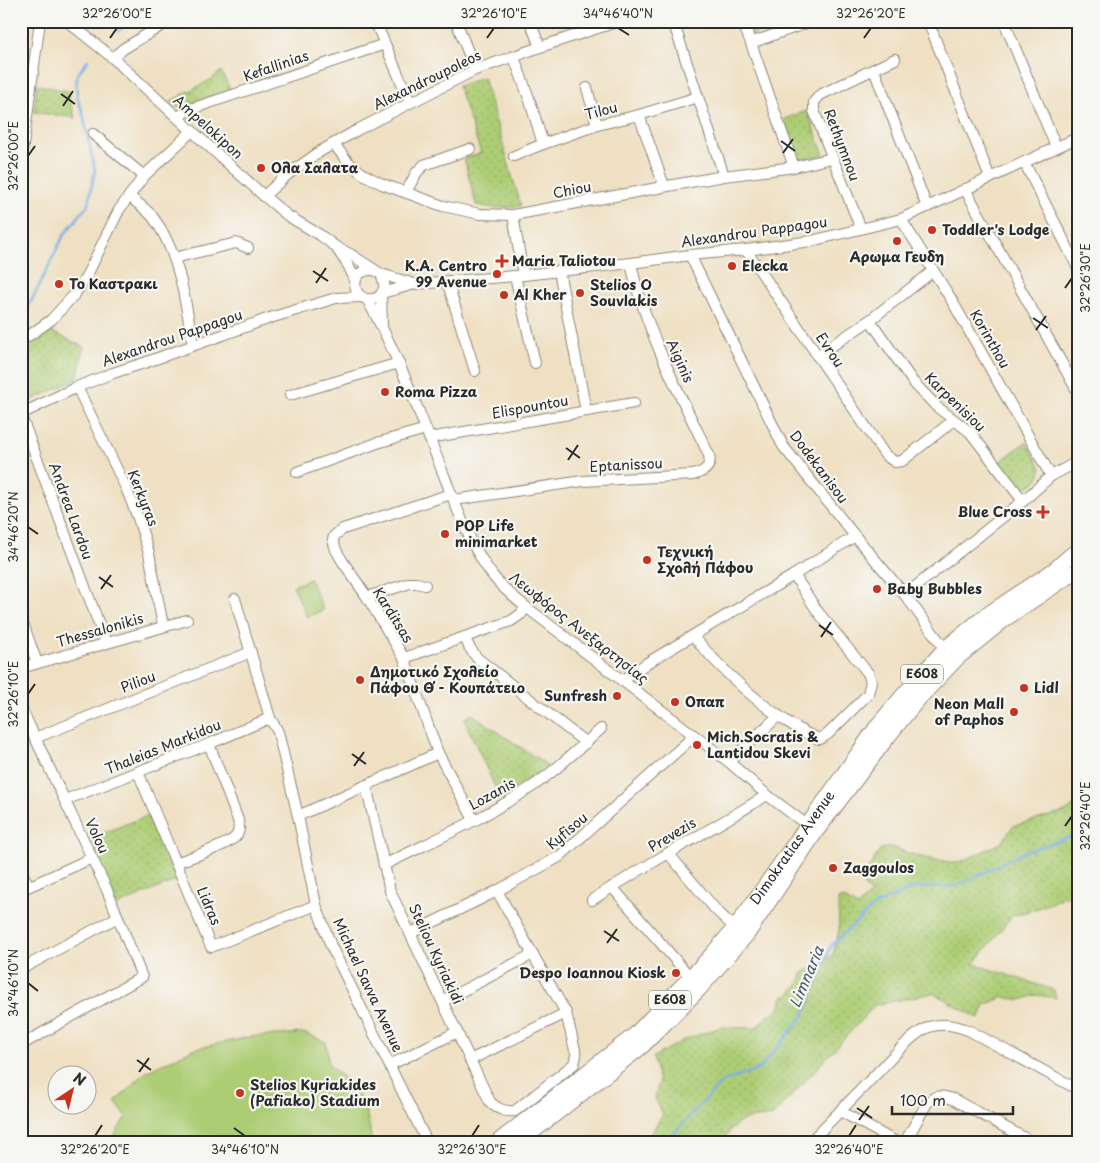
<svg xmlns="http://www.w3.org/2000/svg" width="1100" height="1163" viewBox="0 0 1100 1163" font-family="'Playpen Sans',sans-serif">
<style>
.grass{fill:url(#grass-dots);stroke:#6c7c50}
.pitch{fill:#adcd75;stroke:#6c7c50}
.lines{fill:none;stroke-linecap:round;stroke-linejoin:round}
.stream{stroke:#77ade5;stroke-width:2.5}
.minor-casing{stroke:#8d8677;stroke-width:12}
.highway-casing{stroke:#8d8677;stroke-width:17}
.minor{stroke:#fff;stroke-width:10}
.highway{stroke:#fff;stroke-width:15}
.ticks{fill:none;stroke:#2b2b2b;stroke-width:2}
.poi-dot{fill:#c8321e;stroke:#f6f6f2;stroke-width:2}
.labels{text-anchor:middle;stroke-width:4.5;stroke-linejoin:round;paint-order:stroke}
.shield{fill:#f6f6f2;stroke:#686867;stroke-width:1}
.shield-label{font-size:12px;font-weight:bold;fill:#2b2b2b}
.street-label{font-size:14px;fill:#2b2b2b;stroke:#f6f6f2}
.poi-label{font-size:14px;font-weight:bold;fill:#2b2b2b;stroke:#f6f6f2;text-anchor:start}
.water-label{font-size:15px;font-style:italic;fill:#46586c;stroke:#f6f6f2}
.neatline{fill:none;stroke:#2b2b2b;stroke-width:2}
.ticks-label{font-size:12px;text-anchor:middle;fill:#2b2b2b}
</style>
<defs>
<pattern id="grass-dots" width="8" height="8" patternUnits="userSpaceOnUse" patternTransform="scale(1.25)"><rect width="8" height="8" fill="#adcd75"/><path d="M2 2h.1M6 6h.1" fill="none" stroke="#95b065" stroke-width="1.8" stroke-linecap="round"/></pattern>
</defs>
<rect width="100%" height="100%" fill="#f6f6f2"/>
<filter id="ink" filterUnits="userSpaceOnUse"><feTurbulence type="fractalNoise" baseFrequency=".02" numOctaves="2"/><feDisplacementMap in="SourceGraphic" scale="10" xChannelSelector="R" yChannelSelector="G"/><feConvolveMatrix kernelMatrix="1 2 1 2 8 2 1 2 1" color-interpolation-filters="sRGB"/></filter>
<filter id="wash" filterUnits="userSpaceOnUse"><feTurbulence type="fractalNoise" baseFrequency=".0096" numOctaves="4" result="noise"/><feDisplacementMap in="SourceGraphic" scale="20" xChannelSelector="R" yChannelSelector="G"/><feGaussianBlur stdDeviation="1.12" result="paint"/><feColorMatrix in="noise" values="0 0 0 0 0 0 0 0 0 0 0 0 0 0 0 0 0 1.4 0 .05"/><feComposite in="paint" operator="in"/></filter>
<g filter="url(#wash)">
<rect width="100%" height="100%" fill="#efe0c3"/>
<g class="grass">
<polygon points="745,21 789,21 751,35"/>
<path d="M221 71 230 89 181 107C176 106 173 105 171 101L212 79Z"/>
<polygon points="483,77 521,206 495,208 476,205 464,158 481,153 458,86"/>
<polygon points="37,85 69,91 69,97 75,118 34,112"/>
<polygon points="807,111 824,155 798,160 784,119"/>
<polygon points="50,331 84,347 77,379 21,405 21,350"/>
<path d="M1026 442C1029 448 1040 463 1041 469 1041 474 1038 480 1034 483 1019 496 1008 473 999 462Z"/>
<polygon points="472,714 548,766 500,798 464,719"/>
<polygon points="1079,802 1079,890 1044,906 1012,916 974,964 1054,990 1056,998 1036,995 1021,1000 1003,997 985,1005 979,1019 933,993 875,1005 773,1116 743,1120 731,1129 722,1142 648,1142 652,1132 663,1114 655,1098 659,1082 653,1057 684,1040 721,1027 755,1028 768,1016 779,1009 783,996 788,996 797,986 802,974 833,955 839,930 838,900 843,898 857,907 871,894 860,881 881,849 893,847 908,853 928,859 958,863 1001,843 1013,826 1065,812"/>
<polygon points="147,816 177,880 114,907 90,838"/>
</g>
<g class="pitch">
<polygon points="310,579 323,610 307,617 293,586"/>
<path d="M303 1033 326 1042 329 1065C335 1071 343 1077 349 1083 363 1098 371 1122 371 1142H111L126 1116 115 1102 146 1072 193 1049 249 1037Z"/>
</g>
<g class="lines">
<g class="stream">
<polyline points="118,31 135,21"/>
<path d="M21 314 32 300 64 235 88 205 95 170 82 110C79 105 78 101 77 94 75 77 77 74 88 60"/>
<polyline points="669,1142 676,1131 722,1082 760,1069 804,1015 831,946 875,905 915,888 957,886 1024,852 1079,834"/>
</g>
</g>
</g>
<g filter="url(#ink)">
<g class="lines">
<g class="minor-casing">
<g id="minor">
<path d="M67 21 113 58 192 131 264 196 288 216 320 235 336 247 350 254 381 274C384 280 386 287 382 293 380 296 376 299 372 299 351 302 348 268 373 270"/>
<polyline points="375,21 410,102"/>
<polyline points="456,21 475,70"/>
<polyline points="530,21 540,47"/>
<polyline points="673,21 724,176"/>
<polyline points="742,21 751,43 794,167"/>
<polyline points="928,21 990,178"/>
<polyline points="1004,21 1056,147"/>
<polyline points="751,43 812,21"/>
<polyline points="514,57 530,101 543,144"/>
<polyline points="113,58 123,49 169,21"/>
<polyline points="874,70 927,207"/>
<polyline points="587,88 597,125"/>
<polyline points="639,115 664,186"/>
<polyline points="177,117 191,109 385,44"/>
<polyline points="93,134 144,176"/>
<polyline points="334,144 348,162 363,174 382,184 443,206 480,214 513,215 668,186 724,176 794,167 832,158"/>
<polyline points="514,156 543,144 597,125 639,115 698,97"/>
<polyline points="21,160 40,21"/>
<polyline points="1024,162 1079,270"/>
<polyline points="965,189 1079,394"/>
<polyline points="406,192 417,172 424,165 470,149"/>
<path d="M129 196C136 202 146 209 152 216 179 250 186 304 193 345"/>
<polyline points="264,196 287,175 321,151 359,129 475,70 540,47 619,21"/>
<polyline points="513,215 523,275"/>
<polyline points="901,219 951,299 1051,476"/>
<polyline points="861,229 814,111 814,102 820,95 895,59"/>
<polyline points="337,249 348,265 355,280"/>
<polyline points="746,250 885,455 895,462 902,461 954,420"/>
<polyline points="690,255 783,446 855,536 905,595 945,649"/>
<polyline points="174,258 236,243 248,248"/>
<polyline points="559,271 586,411"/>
<polyline points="381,274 414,284"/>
<polyline points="515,276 535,363"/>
<polyline points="447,281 475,371"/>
<polyline points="382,293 415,284 515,276 631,263 690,255 746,250 811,241 901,219 1079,137"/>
<polyline points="381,294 382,324"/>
<path d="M367 299C398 355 420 414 443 473 457 508 470 546 493 576 502 588 515 598 526 607L729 762 767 795 811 828"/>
<polyline points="870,320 913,382 937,407 970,432 1023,501"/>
<polyline points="21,340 30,335 51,320 74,295 85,279 119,210 144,176 192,131"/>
<polyline points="817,356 870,320 933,271"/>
<polyline points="77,387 126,488 138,518 149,553 163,626"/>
<polyline points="290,395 399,363"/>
<polyline points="21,414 77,387 113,373 144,363 270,318 336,298 362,297"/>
<polyline points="21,416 106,643"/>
<polyline points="429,438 634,403"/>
<polyline points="297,472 377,443 426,429"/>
<polyline points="451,494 343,529 334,536 333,540 336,550 343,562 367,597 404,658 438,753 474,820"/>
<path d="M454 500 583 481 693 475C704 472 712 467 709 455 685 405 659 356 642 304 637 291 634 277 631 263"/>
<polyline points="905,595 1023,501 1051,476 1079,461"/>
<polyline points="367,597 410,583 416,583 425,585"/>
<polyline points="235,599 270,718 278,732 298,816 316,905 331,946 427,1142"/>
<polyline points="21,618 37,663"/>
<path d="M693 636C720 668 750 697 786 721 798 728 806 735 820 739L828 734 868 694 871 681 868 673 818 612 794 575"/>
<polyline points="465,637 469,647 477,658 586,743"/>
<polyline points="404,658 511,621 521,614 526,607"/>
<polyline points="21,668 187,620"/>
<polyline points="622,681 647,663 794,575 855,536"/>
<polyline points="21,708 107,890 142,977 21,1045"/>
<polyline points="35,738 251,652"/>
<polyline points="729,762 778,716"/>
<polyline points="138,772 211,947 316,905"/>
<path d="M366 785 390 891 490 1102C498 1109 504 1112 515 1111L574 1064 576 1055"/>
<polyline points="65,800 209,744 270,718"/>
<polyline points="298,816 438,753"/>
<polyline points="668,853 715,909 735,928"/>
<path d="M176 863C188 858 231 845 237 835 240 830 239 826 238 820L209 744"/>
<path d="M384 865C434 840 487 817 533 786 558 769 579 748 601 729"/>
<polyline points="21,871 29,886"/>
<polyline points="612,887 691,978"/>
<polyline points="21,890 92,858"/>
<path d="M592 900C649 862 710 831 767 795"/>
<polyline points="411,933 497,891 559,857 694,736"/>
<polyline points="21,969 118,917"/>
<polyline points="443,1001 533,954"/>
<polyline points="566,1013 575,1050"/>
<polyline points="470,1060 566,1013 497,891"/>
<polyline points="390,1065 457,1032"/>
<polyline points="840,1111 896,1142"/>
<path d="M810 1142C833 1118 857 1094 880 1070 892 1057 912 1034 929 1027 943 1022 956 1025 970 1031L1079 1090"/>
<path d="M905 1142 927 1103C935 1095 942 1095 953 1099L1032 1142"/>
</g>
</g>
<g class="highway-casing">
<g id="highway">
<path id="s1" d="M498 1142 635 1035 711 956 735 928 761 892 879 724 909 689 945 649 984 617 1053 571 1070 556 1079 550"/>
<polyline points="519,1142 642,1046 698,990 747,934 816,831 889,735 919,698 957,658 1006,618 1079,569"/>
</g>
</g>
<use href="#minor" class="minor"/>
<use href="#highway" class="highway"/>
</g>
</g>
<path class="ticks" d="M618 28 629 35M110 38 117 28M487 38 494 28M864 38 871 28M61 94 75 104M63 106 73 91M781 141 795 151M783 153 793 139M28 156 35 146M313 271 328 281M316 283 326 268M1065 288 1072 278M1033 318 1048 328M1036 330 1046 316M566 448 580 458M568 460 578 445M28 527 38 534M99 577 113 587M101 589 111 575M819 625 833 635M821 637 831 622M28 694 35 684M352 754 366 764M354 766 364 752M1065 826 1072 816M604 931 619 941M607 943 617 929M28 983 38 991M137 1060 151 1070M139 1072 149 1058M857 1108 872 1118M859 1120 869 1106M234 1128 245 1136M95 1136 102 1125M472 1136 479 1125M849 1136 856 1125"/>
<g class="poi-dot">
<circle cx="261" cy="168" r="5"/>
<circle cx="932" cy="230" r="5"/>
<circle cx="897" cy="241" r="5"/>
<path d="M499.5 253.5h5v5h5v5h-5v5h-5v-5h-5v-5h5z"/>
<circle cx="732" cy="266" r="5"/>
<circle cx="497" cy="274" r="5"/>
<circle cx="59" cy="284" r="5"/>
<circle cx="580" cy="293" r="5"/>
<circle cx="504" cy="295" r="5"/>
<circle cx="385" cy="392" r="5"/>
<path d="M1040.5 504.5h5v5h5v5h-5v5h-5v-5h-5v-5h5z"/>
<circle cx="445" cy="534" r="5"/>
<circle cx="647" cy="560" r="5"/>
<circle cx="877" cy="589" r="5"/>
<circle cx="360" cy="680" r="5"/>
<circle cx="1024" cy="688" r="5"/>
<circle cx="617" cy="696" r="5"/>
<circle cx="675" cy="702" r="5"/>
<circle cx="1014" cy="712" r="5"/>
<circle cx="697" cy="745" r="5"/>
<circle cx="833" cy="868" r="5"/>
<circle cx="676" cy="973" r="5"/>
<circle cx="240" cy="1093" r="5"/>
</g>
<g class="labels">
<g class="shield">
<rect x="901" y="664.5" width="42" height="19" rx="4"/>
<rect x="649" y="990.5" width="42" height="19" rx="4"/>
</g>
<g class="shield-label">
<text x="922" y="678">E608</text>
<text x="670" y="1004">E608</text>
</g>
<g class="street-label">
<text transform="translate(276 66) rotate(-19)" y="5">Kefallinias</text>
<text transform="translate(427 80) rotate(-26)" y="5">Alexandroupoleos</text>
<text transform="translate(601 111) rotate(-15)" y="5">Tilou</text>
<text transform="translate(208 127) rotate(42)" y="5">Ampelokipon</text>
<text transform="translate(842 145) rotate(69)" y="5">Rethymnou</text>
<text transform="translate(572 190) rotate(-11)" y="5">Chiou</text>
<text transform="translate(754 232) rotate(-8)" y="5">Alexandrou Pappagou</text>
<text transform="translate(172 338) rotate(-19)" y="5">Alexandrou Pappagou</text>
<text transform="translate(990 339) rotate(60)" y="5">Korinthou</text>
<text transform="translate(830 350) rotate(56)" y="5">Evrou</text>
<text transform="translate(680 361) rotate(66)" y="5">Aiginis</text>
<text transform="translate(955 402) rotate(44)" y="5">Karpenisiou</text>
<text transform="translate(530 407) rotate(-10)" y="5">Elispountou</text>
<text transform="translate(626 465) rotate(-3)" y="5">Eptanissou</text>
<text transform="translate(819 467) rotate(53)" y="5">Dodekanisou</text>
<text transform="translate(143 498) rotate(68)" y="5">Kerkyras</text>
<text transform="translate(71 511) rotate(70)" y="5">Andrea Lardou</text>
<text transform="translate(393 615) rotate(58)" y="5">Karditsas</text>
<text transform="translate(579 628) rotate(38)" y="5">Λεωφόρος Ανεξαρτησίας</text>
<text transform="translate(100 630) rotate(-16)" y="5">Thessalonikis</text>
<text transform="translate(138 682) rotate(-21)" y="5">Piliou</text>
<text transform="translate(163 747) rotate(-22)" y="5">Thaleias Markidou</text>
<text transform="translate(492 794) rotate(-29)" y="5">Lozanis</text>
<text transform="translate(567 831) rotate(-40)" y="5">Kyfisou</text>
<text transform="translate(672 835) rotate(-31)" y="5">Prevezis</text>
<text transform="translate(97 836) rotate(65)" y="5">Volou</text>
<text dy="5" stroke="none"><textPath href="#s1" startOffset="419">Dimokratias Avenue</textPath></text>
<text transform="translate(209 906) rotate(67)" y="5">Lidras</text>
<text transform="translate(436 954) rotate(65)" y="5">Steliou Kyriakidi</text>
<text transform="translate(368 985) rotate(65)" y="5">Michael Savva Avenue</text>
</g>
<g class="poi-label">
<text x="271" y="173">Ολα Σαλατα</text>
<text x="942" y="235">Toddler's Lodge</text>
<text x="897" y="262" text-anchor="middle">Αρωμα Γευδη</text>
<text x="512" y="266">Maria Taliotou</text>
<text x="487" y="271" text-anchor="end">K.A. Centro<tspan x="487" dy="16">99 Avenue</tspan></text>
<text x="742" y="271">Elecka</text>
<text x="69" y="289">Το Καστρακι</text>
<text x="590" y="290">Stelios O<tspan x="590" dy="16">Souvlakis</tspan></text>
<text x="514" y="300">Al Kher</text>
<text x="395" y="397">Roma Pizza</text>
<text x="1032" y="517" text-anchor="end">Blue Cross</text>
<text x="455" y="531">POP Life<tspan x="455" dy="16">minimarket</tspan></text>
<text x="657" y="557">Τεχνική<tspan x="657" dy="16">Σχολή Πάφου</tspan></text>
<text x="887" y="594">Baby Bubbles</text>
<text x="370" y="677">Δημοτικό Σχολείο<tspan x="370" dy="16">Πάφου Θ΄ - Κουπάτειο</tspan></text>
<text x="1034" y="693">Lidl</text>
<text x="607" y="701" text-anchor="end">Sunfresh</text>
<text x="685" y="707">Οπαπ</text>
<text x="1004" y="709" text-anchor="end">Neon Mall<tspan x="1004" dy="16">of Paphos</tspan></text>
<text x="707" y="742">Mich.Socratis &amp;<tspan x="707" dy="16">Lantidou Skevi</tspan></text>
<text x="843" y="873">Zaggoulos</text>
<text x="666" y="978" text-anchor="end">Despo Ioannou Kiosk</text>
<text x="250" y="1090">Stelios Kyriakides<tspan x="250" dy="16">(Pafiako) Stadium</tspan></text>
</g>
<g class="water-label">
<text transform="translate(807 977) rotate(-67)" y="5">Limnaria</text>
</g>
</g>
<rect width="1100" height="1163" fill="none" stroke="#f6f6f2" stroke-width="55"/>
<g transform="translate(72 1090) rotate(35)"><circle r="24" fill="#f6f6f2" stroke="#a5a5a2"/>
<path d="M0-4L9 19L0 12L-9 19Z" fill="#c8321e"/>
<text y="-8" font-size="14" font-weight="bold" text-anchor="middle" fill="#2b2b2b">N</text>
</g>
<path d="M892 1106v8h121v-8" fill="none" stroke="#2b2b2b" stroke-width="2.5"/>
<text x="900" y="1106" font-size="15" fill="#2b2b2b" stroke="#f6f6f2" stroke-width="4" paint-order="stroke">100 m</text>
<rect x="28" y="28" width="1044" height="1108" class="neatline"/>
<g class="ticks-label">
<text x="117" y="18">32°26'00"E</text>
<text x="494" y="18">32°26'10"E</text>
<text x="618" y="18">34°46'40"N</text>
<text x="871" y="18">32°26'20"E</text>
<text transform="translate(14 156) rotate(-90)" y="4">32°26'00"E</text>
<text transform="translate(1086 278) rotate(-90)" y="4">32°26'30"E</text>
<text transform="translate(14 527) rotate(-90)" y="4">34°46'20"N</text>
<text transform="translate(14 694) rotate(-90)" y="4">32°26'10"E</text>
<text transform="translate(1086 816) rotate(-90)" y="4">32°26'40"E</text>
<text transform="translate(14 983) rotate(-90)" y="4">34°46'10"N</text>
<text x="95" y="1154">32°26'20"E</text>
<text x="245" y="1154">34°46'10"N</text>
<text x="472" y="1154">32°26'30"E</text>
<text x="849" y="1154">32°26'40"E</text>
</g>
</svg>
